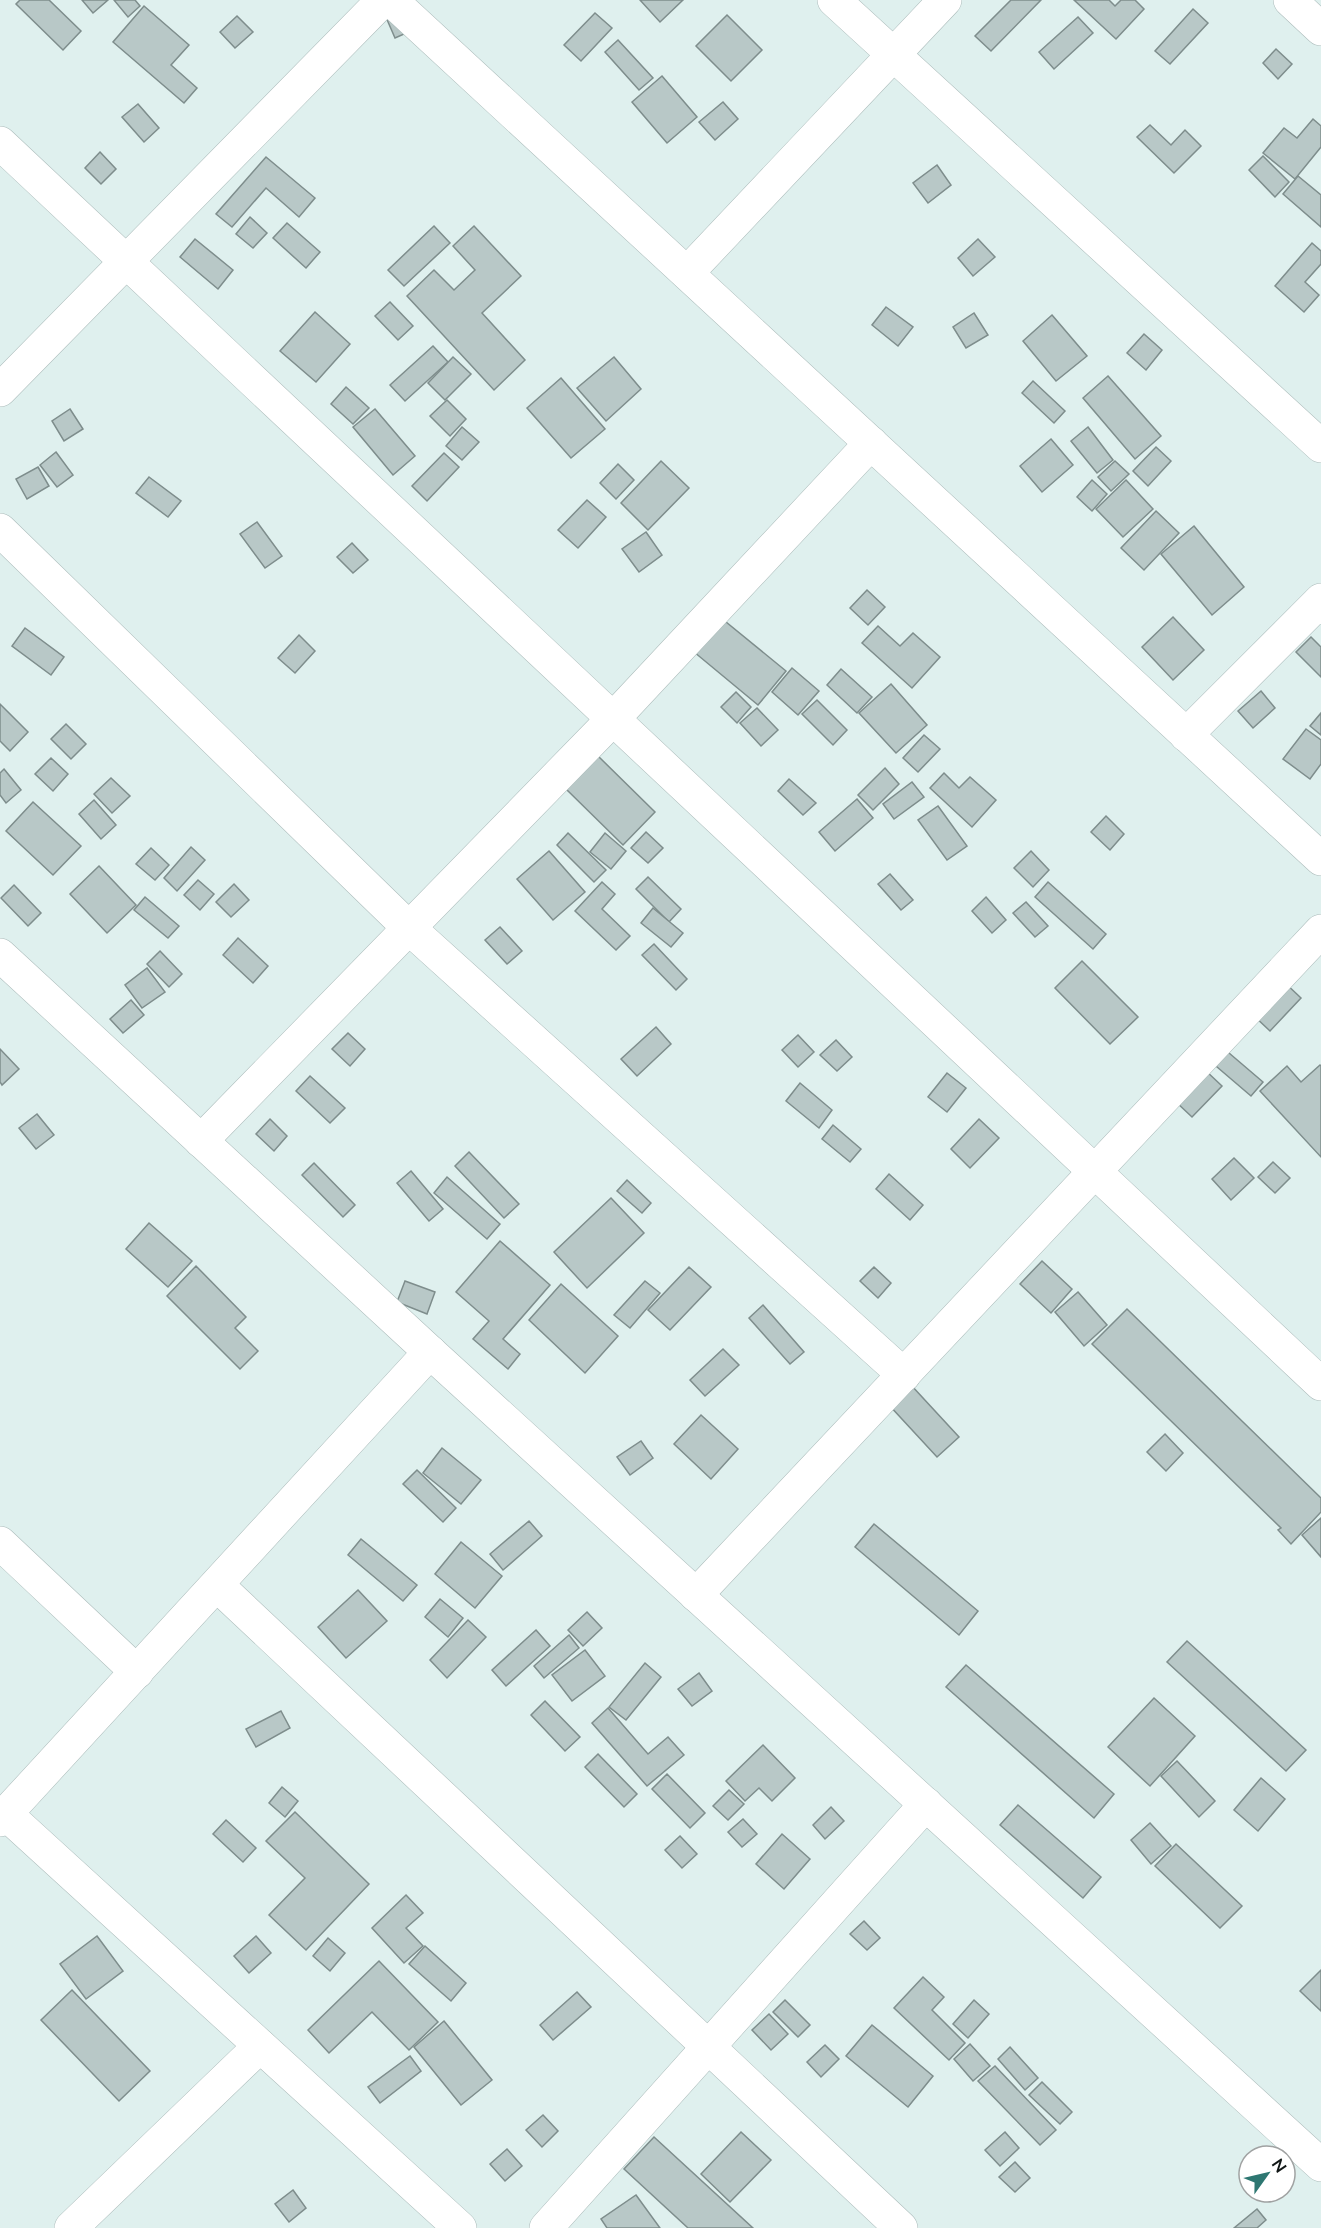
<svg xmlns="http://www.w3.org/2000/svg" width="1321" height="2228" viewBox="0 0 1321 2228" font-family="Lato,sans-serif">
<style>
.building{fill:#b8c8c7;stroke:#7e8d8c;stroke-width:1.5}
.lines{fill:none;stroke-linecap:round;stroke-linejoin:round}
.minor-casing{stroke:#acbcbb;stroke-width:34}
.minor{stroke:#fff;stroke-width:33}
</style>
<rect width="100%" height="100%" fill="#dff0ee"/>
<g class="building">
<polygon points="20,0 49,0 81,31 63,50 16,4"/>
<polygon points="82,0 108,0 93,13"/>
<polygon points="114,0 135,0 140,6 128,17"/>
<polygon points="640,0 683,0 660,22"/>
<polygon points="1011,0 1041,0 991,51 975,36"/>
<polygon points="1074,0 1109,0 1115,6 1121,0 1135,0 1144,9 1116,39"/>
<polygon points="144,6 189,45 171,65 197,88 184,103 113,42"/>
<polygon points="1193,9 1208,23 1170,64 1155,51"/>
<polygon points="595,13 612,28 581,61 564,45"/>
<polygon points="385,15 411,31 395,38"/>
<polygon points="727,15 762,50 731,81 696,46"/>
<polygon points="237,16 253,32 235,48 220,32"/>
<polygon points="1078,17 1093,33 1054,69 1039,52"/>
<polygon points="618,40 653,78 639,90 605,52"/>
<polygon points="1276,49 1292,64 1278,79 1263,63"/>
<polygon points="662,76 697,117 667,143 632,102"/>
<polygon points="723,102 738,119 715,140 699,122"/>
<polygon points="138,104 159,128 144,142 122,117"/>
<polygon points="1313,119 1321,126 1321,147 1295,179 1263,153 1284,128 1297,138"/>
<polygon points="1150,125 1171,145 1185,130 1201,146 1174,173 1137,137"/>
<polygon points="100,152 116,169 101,184 85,168"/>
<polygon points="1263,156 1289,182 1275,197 1249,170"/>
<polygon points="266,157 315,198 299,217 266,188 232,227 216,214"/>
<polygon points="937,165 951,185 928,203 913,183"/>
<polygon points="1298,176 1321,195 1321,227 1283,194"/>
<polygon points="250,217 267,233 253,248 236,234"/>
<polygon points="287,223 320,252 306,268 273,238"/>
<polygon points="434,226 450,243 404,286 388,270"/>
<polygon points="474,226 521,276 482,313 525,360 494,390 407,296 434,270 454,290 475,270 453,246"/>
<polygon points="195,239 233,270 218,289 180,257"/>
<polygon points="978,239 995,257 973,276 958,258"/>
<polygon points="1312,243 1321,251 1321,264 1305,282 1319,295 1304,312 1275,286"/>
<polygon points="390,302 413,326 398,340 375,316"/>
<polygon points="886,307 913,327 898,346 872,325"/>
<polygon points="315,312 350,344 316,382 280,351"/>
<polygon points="974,313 988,335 966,348 953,327"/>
<polygon points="1052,315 1087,356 1056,381 1023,341"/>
<polygon points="1144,334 1162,350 1146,370 1127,353"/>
<polygon points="433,346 448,362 405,401 390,385"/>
<polygon points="453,357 471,374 445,400 428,383"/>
<polygon points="614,357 641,389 606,421 577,388"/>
<polygon points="1108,376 1161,436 1135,459 1083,398"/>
<polygon points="561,378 605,429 571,458 527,408"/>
<polygon points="1033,381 1065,411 1054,423 1022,393"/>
<polygon points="346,387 369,408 353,424 331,404"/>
<polygon points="447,400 466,419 450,436 430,416"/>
<polygon points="70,409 83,429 64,441 52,421"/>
<polygon points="375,409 415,456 393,475 353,427"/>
<polygon points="462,427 479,442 462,460 446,446"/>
<polygon points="1088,427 1113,460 1097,473 1071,441"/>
<polygon points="1051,439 1073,465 1042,492 1020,466"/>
<polygon points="1156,447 1171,461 1148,486 1133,471"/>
<polygon points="56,452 73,475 57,487 40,465"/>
<polygon points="444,453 459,467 427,501 412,486"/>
<polygon points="661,461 689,488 648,530 621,503"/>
<polygon points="1115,461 1129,474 1111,491 1098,477"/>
<polygon points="618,464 634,480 616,499 600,483"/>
<polygon points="38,467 49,486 27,499 16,479"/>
<polygon points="149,477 181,501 168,517 136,493"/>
<polygon points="1092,480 1107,494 1092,511 1077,497"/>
<polygon points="1126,480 1153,509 1123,537 1096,509"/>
<polygon points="587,500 606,517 578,548 558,530"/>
<polygon points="1156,511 1179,533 1144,570 1121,548"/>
<polygon points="257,522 282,556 265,568 240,534"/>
<polygon points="1194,526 1244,587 1212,615 1161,554"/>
<polygon points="646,532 662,555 639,572 622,549"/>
<polygon points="352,543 368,560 353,573 337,557"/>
<polygon points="867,590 885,607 868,625 850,608"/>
<polygon points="715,613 786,671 758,705 688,647"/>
<polygon points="1173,617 1204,650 1173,680 1142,647"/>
<polygon points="878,626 900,646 913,633 940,657 912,688 862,643"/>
<polygon points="25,628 64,657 51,675 12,646"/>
<polygon points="299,635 315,651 295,673 278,658"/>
<polygon points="1311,637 1321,647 1321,677 1296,652"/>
<polygon points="792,668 819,691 798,715 772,692"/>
<polygon points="841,669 872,697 857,713 827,685"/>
<polygon points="891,684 927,725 896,753 859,713"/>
<polygon points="1261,691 1275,708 1253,728 1238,711"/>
<polygon points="736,692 751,707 737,723 721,707"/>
<polygon points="817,700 847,730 833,745 802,714"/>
<polygon points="0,704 28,732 10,751 0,741"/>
<polygon points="757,708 778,730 761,746 740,723"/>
<polygon points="1321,713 1321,735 1310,726"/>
<polygon points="66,724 86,744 71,759 51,739"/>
<polygon points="1306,729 1321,740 1321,764 1310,779 1283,759"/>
<polygon points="924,735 940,749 918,772 903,758"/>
<polygon points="598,756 655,812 623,845 566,789"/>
<polygon points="51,758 68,774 53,791 35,774"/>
<polygon points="885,768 899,784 873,810 858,795"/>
<polygon points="4,769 21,790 6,803 0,795 0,773"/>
<polygon points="944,773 959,788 970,777 996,800 972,827 930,788"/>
<polygon points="111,778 130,796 112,813 94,794"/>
<polygon points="789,779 816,803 803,815 778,791"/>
<polygon points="912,782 924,797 894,819 883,804"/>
<polygon points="857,799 873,818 835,851 819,832"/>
<polygon points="94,800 116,825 101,839 79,814"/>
<polygon points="33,802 81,846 53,875 6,831"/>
<polygon points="938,806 967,846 947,860 918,820"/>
<polygon points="1106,816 1124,834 1110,850 1091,832"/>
<polygon points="646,832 663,848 648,863 631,848"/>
<polygon points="568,833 606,870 594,882 557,845"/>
<polygon points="605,833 626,851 611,869 590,852"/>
<polygon points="191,847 205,860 177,891 164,878"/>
<polygon points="151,848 169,865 155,880 136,864"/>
<polygon points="549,851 585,892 553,920 517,879"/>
<polygon points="1031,851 1049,870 1033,887 1014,868"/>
<polygon points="99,866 136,905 107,933 70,894"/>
<polygon points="890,874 913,900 901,910 878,884"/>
<polygon points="648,877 681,909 669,922 636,889"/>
<polygon points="198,880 214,894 200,910 184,895"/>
<polygon points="602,882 615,894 602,909 630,936 616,950 575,911"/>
<polygon points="1048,882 1106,934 1093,949 1035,897"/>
<polygon points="234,884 249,900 231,917 216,902"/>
<polygon points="14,885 41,913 28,926 1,898"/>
<polygon points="145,897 179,926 168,938 134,910"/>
<polygon points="986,897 1006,920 992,933 972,911"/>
<polygon points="1026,902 1048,926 1035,937 1013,913"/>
<polygon points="653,908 683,933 671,947 641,923"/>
<polygon points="500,927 522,951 507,964 485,940"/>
<polygon points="238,938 268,966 253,983 223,955"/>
<polygon points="654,944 687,979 676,990 642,955"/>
<polygon points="160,951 182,974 169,987 147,964"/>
<polygon points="1082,961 1138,1017 1110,1044 1055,988"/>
<polygon points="147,968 165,992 142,1008 125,985"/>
<polygon points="1283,981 1301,998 1270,1031 1252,1014"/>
<polygon points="131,1000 144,1015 123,1033 110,1019"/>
<polygon points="656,1027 671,1044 637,1076 621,1059"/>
<polygon points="348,1033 365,1049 350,1066 332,1049"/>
<polygon points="798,1035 814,1052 798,1067 782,1050"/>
<polygon points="836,1040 852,1057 837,1071 820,1055"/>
<polygon points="1222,1047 1263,1082 1251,1096 1210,1061"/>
<polygon points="0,1049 19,1069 2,1085 0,1082"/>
<polygon points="1320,1065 1321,1066 1321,1157 1260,1091 1287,1066 1301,1082"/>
<polygon points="1205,1070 1222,1086 1192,1117 1175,1101"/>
<polygon points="947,1073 966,1088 947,1112 928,1097"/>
<polygon points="310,1076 345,1108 330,1123 296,1091"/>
<polygon points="800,1083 832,1110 819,1128 786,1101"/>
<polygon points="37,1114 54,1135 36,1149 19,1128"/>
<polygon points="270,1119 287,1136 274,1151 256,1134"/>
<polygon points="979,1119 999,1138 970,1168 951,1149"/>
<polygon points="833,1125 861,1149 850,1162 822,1139"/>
<polygon points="469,1152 519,1204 504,1218 455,1166"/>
<polygon points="1234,1158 1254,1178 1231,1200 1212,1179"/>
<polygon points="1273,1162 1290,1178 1275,1193 1258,1177"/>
<polygon points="314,1163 355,1205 343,1217 302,1175"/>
<polygon points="411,1171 443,1209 429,1221 397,1183"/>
<polygon points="889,1174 923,1205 910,1220 876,1189"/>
<polygon points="447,1177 500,1224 487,1239 434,1193"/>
<polygon points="627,1180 651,1203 642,1213 617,1191"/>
<polygon points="611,1198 644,1233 587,1288 554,1252"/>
<polygon points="149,1223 192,1261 168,1287 126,1249"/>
<polygon points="500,1241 550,1285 503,1339 520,1354 508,1369 473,1339 489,1321 456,1292"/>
<polygon points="1042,1261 1072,1289 1051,1313 1020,1284"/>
<polygon points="196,1266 246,1317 235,1328 258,1351 240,1369 167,1296"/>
<polygon points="689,1267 711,1287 670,1330 648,1310"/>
<polygon points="874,1267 891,1283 878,1298 860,1281"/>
<polygon points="405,1281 435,1292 427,1314 397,1302"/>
<polygon points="645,1281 660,1293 630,1328 614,1315"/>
<polygon points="561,1284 618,1336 585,1373 529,1320"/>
<polygon points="1078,1292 1107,1325 1084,1346 1055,1312"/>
<polygon points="763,1305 804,1352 790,1364 749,1318"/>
<polygon points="1127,1309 1321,1498 1321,1512 1291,1544 1278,1530 1281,1528 1092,1344"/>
<polygon points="723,1349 739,1365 705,1396 690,1380"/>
<polygon points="911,1385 959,1437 937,1457 889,1405"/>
<polygon points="701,1415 738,1449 711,1479 674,1444"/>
<polygon points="1165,1434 1183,1453 1166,1471 1147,1452"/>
<polygon points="641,1441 653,1458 630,1475 617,1457"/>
<polygon points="442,1448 481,1480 461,1504 423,1473"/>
<polygon points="417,1470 456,1508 443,1522 403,1484"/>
<polygon points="1321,1518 1321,1557 1302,1535"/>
<polygon points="529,1521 542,1536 503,1570 490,1554"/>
<polygon points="874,1524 978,1611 959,1635 855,1547"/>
<polygon points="361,1539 417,1585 403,1601 348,1555"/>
<polygon points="461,1542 502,1576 475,1608 435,1574"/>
<polygon points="358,1590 387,1621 346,1658 318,1627"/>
<polygon points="440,1599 463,1618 448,1637 425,1617"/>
<polygon points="587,1612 602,1628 583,1646 568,1630"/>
<polygon points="468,1620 486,1637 447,1678 430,1660"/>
<polygon points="536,1630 550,1646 506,1686 492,1670"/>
<polygon points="569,1635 579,1648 544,1678 534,1666"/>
<polygon points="1187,1641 1306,1750 1286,1771 1167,1662"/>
<polygon points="585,1650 605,1676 572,1701 552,1675"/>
<polygon points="645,1663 661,1677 626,1720 609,1707"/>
<polygon points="966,1665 1114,1794 1094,1818 946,1687"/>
<polygon points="699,1673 712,1691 692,1706 678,1689"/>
<polygon points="1154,1698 1195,1736 1150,1786 1108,1747"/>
<polygon points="545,1701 580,1737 565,1751 531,1715"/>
<polygon points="608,1708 648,1754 668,1737 684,1755 647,1786 592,1723"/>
<polygon points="281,1711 290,1728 256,1747 246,1729"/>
<polygon points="763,1745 795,1778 772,1801 759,1788 745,1801 726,1781"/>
<polygon points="598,1754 637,1794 624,1807 585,1767"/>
<polygon points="1177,1761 1215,1801 1199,1817 1161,1776"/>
<polygon points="667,1774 705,1813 690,1828 652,1789"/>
<polygon points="1261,1778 1285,1799 1258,1831 1234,1810"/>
<polygon points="282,1787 298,1801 285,1817 269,1803"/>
<polygon points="729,1790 744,1804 728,1820 713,1806"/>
<polygon points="1018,1805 1101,1877 1083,1898 1000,1825"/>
<polygon points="831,1807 844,1821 825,1839 813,1825"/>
<polygon points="295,1812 369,1884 306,1950 269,1915 305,1878 266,1841"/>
<polygon points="743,1819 757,1834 742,1847 728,1832"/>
<polygon points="226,1820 256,1848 243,1862 213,1834"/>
<polygon points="1150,1823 1171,1846 1151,1864 1131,1840"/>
<polygon points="782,1834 810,1859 784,1889 756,1864"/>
<polygon points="680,1836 697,1854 682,1868 665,1850"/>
<polygon points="1176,1844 1242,1906 1220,1928 1155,1866"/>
<polygon points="406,1895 423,1913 406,1928 423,1946 404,1963 372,1928"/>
<polygon points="864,1921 880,1938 867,1950 850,1934"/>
<polygon points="97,1936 123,1971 86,1999 60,1964"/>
<polygon points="256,1936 271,1953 249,1973 234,1956"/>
<polygon points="328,1938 345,1953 330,1971 313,1956"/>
<polygon points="425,1946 466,1983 451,2001 409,1964"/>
<polygon points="379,1961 438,2022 409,2050 372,2012 329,2053 308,2030"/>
<polygon points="1321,1970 1321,2011 1300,1991"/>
<polygon points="923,1977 944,1997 932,2010 965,2043 949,2060 894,2008"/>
<polygon points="72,1990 150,2071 119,2101 41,2020"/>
<polygon points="577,1992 591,2007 553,2040 540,2025"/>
<polygon points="785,2000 810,2025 798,2037 773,2012"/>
<polygon points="974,2000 989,2014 968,2038 953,2024"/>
<polygon points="769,2014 788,2034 771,2050 752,2030"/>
<polygon points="444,2021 492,2080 461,2105 414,2047"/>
<polygon points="872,2025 933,2076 908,2107 846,2056"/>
<polygon points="970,2044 990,2066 973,2081 954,2059"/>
<polygon points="825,2045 839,2059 821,2077 807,2062"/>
<polygon points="1010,2047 1038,2078 1025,2090 998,2059"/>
<polygon points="410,2056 421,2071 380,2103 368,2087"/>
<polygon points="995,2066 1056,2130 1040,2145 978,2081"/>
<polygon points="1042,2082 1072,2112 1060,2124 1029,2095"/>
<polygon points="543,2115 558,2131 542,2147 526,2130"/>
<polygon points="741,2132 771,2160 730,2202 701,2174"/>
<polygon points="1005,2132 1019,2148 1000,2166 985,2150"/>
<polygon points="654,2137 753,2228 688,2228 624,2169"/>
<polygon points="507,2149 522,2166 505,2181 490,2164"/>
<polygon points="1015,2162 1030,2178 1015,2192 999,2177"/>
<polygon points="293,2190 306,2208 289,2222 275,2204"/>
<polygon points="636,2195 660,2228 607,2228 601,2219"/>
<polygon points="1257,2209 1266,2220 1257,2228 1234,2228"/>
</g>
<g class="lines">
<g class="minor-casing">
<g id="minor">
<polyline points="391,0 1321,859"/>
<polyline points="834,0 1321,446"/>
<polyline points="1290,0 1321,29"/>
<polyline points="0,143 1321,1384"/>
<polyline points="687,273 945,0"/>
<polyline points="0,390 383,0"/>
<polyline points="0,530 409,928 904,1375"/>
<polyline points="1186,735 1321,600"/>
<polyline points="0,955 430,1352 1321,2165"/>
<polyline points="201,1141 613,719 871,443"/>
<polyline points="0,1543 137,1672"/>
<polyline points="217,1585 901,2228"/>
<polyline points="696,1595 1321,931"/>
<polyline points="6,1814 460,2228"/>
<polyline points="0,1820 430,1352"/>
<polyline points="71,2228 260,2046"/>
<polyline points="546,2228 926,1804"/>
</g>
</g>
<use href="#minor" class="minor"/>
</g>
<g transform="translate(1267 2174) rotate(56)"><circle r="28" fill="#ffffff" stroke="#a0a2a2" stroke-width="1.5"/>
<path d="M0-4.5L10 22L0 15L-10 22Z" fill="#2e7772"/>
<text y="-9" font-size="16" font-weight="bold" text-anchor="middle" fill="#111716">N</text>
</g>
</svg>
